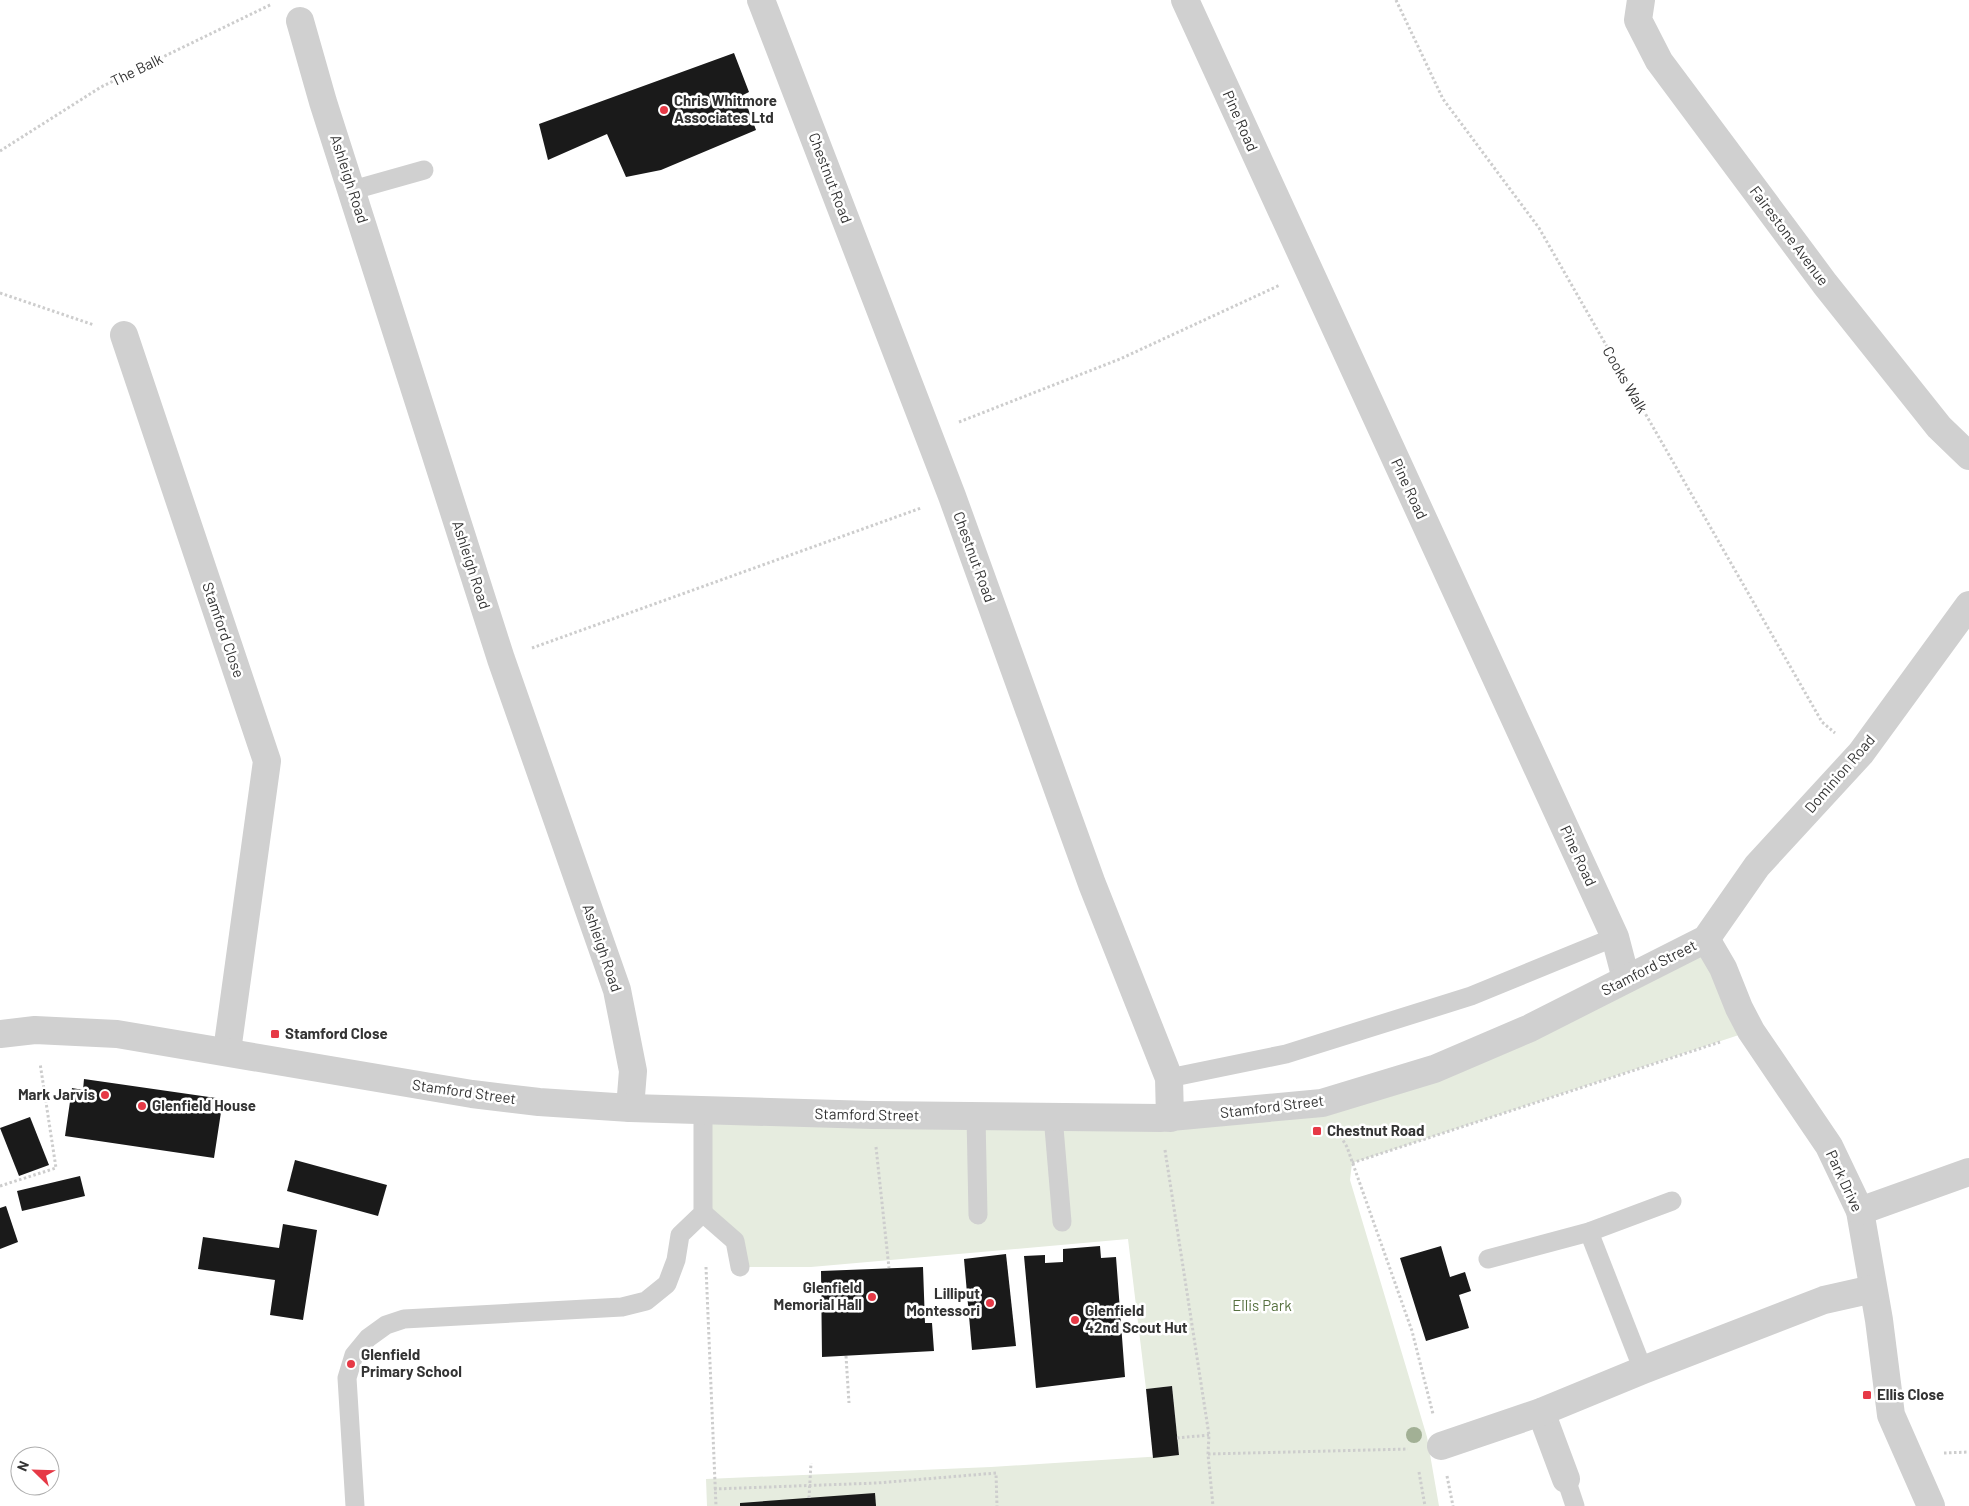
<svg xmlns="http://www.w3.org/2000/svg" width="1969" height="1506" viewBox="0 0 1969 1506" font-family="Barlow,sans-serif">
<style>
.green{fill:#e6ecdf}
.building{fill:#1a1a1a}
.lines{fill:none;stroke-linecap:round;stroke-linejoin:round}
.path{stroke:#cdcdcd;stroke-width:3;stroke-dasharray:2.5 2.5;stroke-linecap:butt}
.service{stroke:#d0d0d0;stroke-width:19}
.minor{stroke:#d0d0d0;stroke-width:28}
.tertiary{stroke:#d0d0d0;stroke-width:28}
.tree{fill:#a2b095}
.poi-dot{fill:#e63946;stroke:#fff;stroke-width:2}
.labels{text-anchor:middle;stroke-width:5;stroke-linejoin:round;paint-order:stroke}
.street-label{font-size:15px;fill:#333;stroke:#fff}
.poi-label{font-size:15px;font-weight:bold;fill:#333;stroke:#fff;text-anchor:start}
.park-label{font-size:15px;fill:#56703f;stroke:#fff}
</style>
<rect width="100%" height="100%" fill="#fff"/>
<polygon class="green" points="1706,939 1751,1031 1352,1163 1350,1180 1427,1437 1439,1506 707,1506 706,1479 991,1467 1179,1455 1172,1386 1146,1389 1128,1239 811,1267 740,1267 735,1241 703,1213 703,1111 1322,1103"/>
<g class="building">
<polygon points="734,53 749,92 743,95 756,130 661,170 626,177 607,134 548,160 539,124"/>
<polygon points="84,1079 223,1099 214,1158 65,1136 72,1088 83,1090"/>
<polygon points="30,1117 49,1165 19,1176 0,1128"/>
<polygon points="295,1160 387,1185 378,1216 287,1191"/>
<polygon points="80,1176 85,1196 22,1211 17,1191"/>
<polygon points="6,1206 18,1242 0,1249 0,1208"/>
<polygon points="283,1224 317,1230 303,1320 270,1315 275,1280 198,1269 203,1237 279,1248"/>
<polygon points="1100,1246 1101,1258 1116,1257 1125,1377 1036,1388 1024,1256 1045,1255 1045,1263 1063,1262 1063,1249"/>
<polygon points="1441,1246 1450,1277 1465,1272 1471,1291 1459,1295 1469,1328 1426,1341 1400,1258"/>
<polygon points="1006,1254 1016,1346 972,1350 964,1259"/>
<polygon points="923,1267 925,1323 932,1323 934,1351 822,1357 821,1271"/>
<polygon points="1172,1386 1179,1455 1153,1458 1146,1389"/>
<polygon points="875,1493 876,1506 740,1506 740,1503"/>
</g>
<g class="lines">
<g class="path">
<polyline points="1396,0 1443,99 1539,228 1822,722 1835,733"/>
<polyline points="0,151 101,87 272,4"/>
<polyline points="0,293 94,325"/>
<polyline points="959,422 1120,359 1280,285"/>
<polyline points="532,648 921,508"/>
<polyline points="1338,1132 1347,1147 1412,1331 1433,1414"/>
<polyline points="876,1147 889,1268"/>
<polyline points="1165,1150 1209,1435 1208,1454 1213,1506"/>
<polyline points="1352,1163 1720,1042"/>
<polyline points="0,1186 56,1168 40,1063"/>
<polyline points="706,1267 716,1506"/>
<polyline points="846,1356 849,1403"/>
<polyline points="1177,1438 1209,1435"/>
<polyline points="1944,1453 1969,1452"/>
<polyline points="1208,1454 1408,1449"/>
<polyline points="1419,1472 1425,1506"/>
<polyline points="1447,1476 1453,1506"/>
<polyline points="714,1489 877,1483 996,1473 997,1506"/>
<polyline points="809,1498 811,1463"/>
</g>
<g class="service">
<polyline points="353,190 424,170"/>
<polyline points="1169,1078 1286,1054 1471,996 1615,937"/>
<polyline points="976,1116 978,1215"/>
<polyline points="1053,1116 1062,1222"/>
<polyline points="703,1213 735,1241 740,1267"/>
<polyline points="1589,1232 1643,1370"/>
<polyline points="1488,1259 1589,1232 1672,1201"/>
<polyline points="1566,1479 1575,1506"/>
<polyline points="355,1506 347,1378 354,1355 368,1338 386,1325 404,1319 622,1307 646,1301 667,1284 676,1260 680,1235 703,1213 703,1111"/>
</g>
<g class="minor">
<polyline points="761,0 952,496 1092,884 1169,1078 1170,1118"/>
<polyline points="1185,0 1615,937 1626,979"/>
<polyline points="1641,0 1638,20 1659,61 1825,284 1939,427 1969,456"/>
<polyline points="300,21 323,102 501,659 617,990 633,1071 630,1108"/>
<polyline points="124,335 267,761 227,1051"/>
<polyline points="1706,939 1723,968 1739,1008 1751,1031 1829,1146 1860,1211 1879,1320 1891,1415 1931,1506"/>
<polyline points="1860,1211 1969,1172"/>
<polyline points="1541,1412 1566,1479"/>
<polyline points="1441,1446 1541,1412 1643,1370 1824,1300 1873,1289"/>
</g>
<polyline class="tertiary" points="0,1034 35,1030 117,1034 472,1094 539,1102 630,1108 872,1115 1160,1118 1322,1103 1434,1069 1530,1028 1706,939 1757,866 1861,753 1969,605"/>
</g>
<circle class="tree" cx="1414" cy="1435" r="8"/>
<g class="poi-dot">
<circle cx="664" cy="110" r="5"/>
<rect x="270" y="1029" width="10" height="10" rx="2.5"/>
<circle cx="105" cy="1095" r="5"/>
<circle cx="142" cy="1106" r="5"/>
<rect x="1312" y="1126" width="10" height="10" rx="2.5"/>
<circle cx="872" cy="1297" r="5"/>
<circle cx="990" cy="1303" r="5"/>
<circle cx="1075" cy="1320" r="5"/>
<circle cx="351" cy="1364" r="5"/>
<rect x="1862" y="1390" width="10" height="10" rx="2.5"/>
</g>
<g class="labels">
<g class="street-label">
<text transform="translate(137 70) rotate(-26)" y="5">The Balk</text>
<text transform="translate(1240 121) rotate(66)" y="5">Pine Road</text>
<text transform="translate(830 178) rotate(69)" y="5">Chestnut Road</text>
<text transform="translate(349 179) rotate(72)" y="5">Ashleigh Road</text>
<text transform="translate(1789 236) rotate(53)" y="5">Fairestone Avenue</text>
<text transform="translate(1625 380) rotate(60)" y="5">Cooks Walk</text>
<text transform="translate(1409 489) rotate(65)" y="5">Pine Road</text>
<text transform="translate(974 557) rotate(70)" y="5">Chestnut Road</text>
<text transform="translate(471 565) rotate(72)" y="5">Ashleigh Road</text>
<text transform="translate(223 630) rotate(71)" y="5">Stamford Close</text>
<text transform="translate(1840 774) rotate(-49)" y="5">Dominion Road</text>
<text transform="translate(1578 856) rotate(65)" y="5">Pine Road</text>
<text transform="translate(602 948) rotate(71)" y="5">Ashleigh Road</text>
<text transform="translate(1649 968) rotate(-27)" y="5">Stamford Street</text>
<text transform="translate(464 1092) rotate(8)" y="5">Stamford Street</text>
<text transform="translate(1272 1107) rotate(-7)" y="5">Stamford Street</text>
<text transform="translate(867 1115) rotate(1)" y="5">Stamford Street</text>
<text transform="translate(1844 1181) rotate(65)" y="5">Park Drive</text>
</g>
<g class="poi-label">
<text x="674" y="106">Chris Whitmore<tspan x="674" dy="17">Associates Ltd</tspan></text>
<text x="285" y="1039">Stamford Close</text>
<text x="95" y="1100" text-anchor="end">Mark Jarvis</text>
<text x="152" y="1111">Glenfield House</text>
<text x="1327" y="1136">Chestnut Road</text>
<text x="862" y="1293" text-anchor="end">Glenfield<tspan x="862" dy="17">Memorial Hall</tspan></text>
<text x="980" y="1299" text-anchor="end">Lilliput<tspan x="980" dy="17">Montessori</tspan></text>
<text x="1085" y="1316">Glenfield<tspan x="1085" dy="17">42nd Scout Hut</tspan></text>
<text x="361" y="1360">Glenfield<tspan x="361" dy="17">Primary School</tspan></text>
<text x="1877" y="1400">Ellis Close</text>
</g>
<g class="park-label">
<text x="1262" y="1311">Ellis Park</text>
</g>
</g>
<g transform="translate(35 1471) rotate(293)"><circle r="24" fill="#ffffff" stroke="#adadad"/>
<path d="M0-4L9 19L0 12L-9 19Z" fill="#e63946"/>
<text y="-8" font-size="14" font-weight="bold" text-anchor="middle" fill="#333333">N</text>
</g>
</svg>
